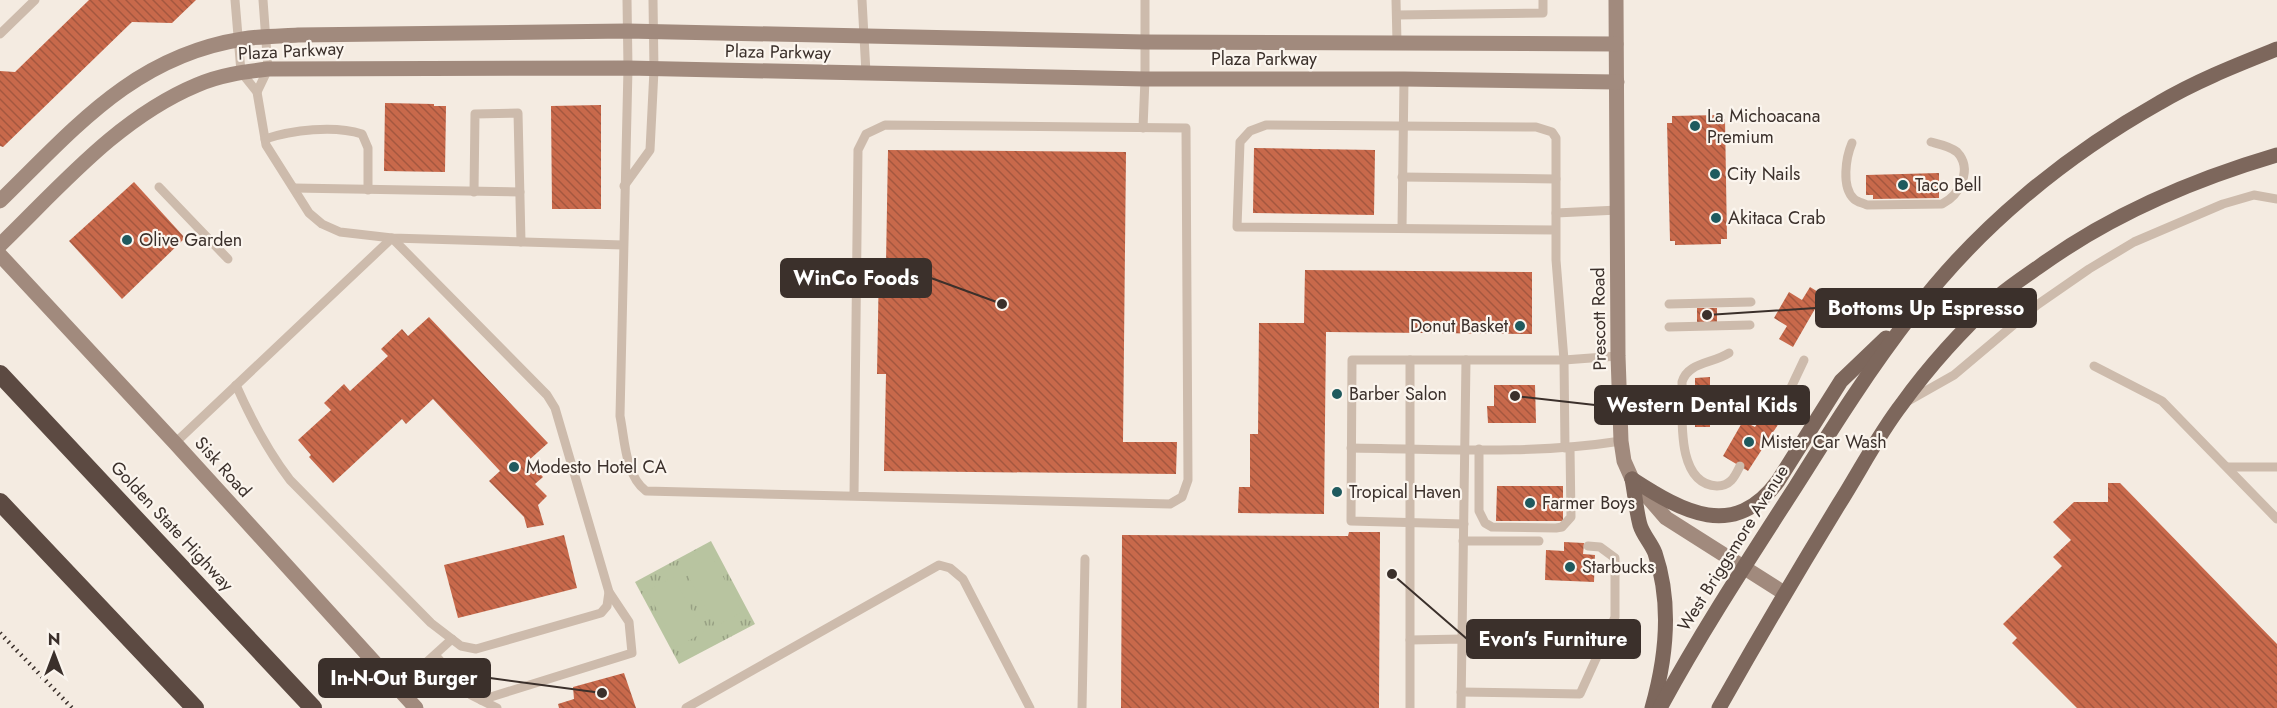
<svg xmlns="http://www.w3.org/2000/svg" width="2277" height="708" viewBox="0 0 2277 708" font-family="Jost,sans-serif">
<style>
.grass{fill:url(#grass-tufts)}
.garden{fill:#b8c4a0}
.building{fill:url(#building-back-hatch)}
.lines{fill:none;stroke-linecap:round;stroke-linejoin:round}
.lane{stroke:#cdbbac;stroke-width:9}
.secondary{stroke:#a18a7d;stroke-width:15}
.primary{stroke:#7d675c;stroke-width:15}
.highway{stroke:#5c4a42;stroke-width:18}
.rail{stroke:#3b302b;stroke-width:4.5;stroke-dasharray:1.5 4.5;stroke-linecap:butt}
.poi-dot{fill:#1f5a5e;stroke:#fbf5ee;stroke-width:2}
.labels{text-anchor:middle;stroke-width:4.5;stroke-linejoin:round;paint-order:stroke}
.street-label{font-size:18px;fill:#3b302b;stroke:#fbf5ee}
.poi-label{font-size:18px;fill:#3b302b;stroke:#fbf5ee;text-anchor:start}
.leader{fill:none;stroke:#3b302b;stroke-width:2}
.callout-dot{fill:#3b302b;stroke:#fbf5ee;stroke-width:2}
.callout{fill:#3b302b;stroke:#3b302b;stroke-width:2}
.callout-label{font-size:20px;text-anchor:middle;font-weight:bold;fill:#fff}
</style>
<defs>
<pattern id="grass-tufts" width="24" height="20" patternUnits="userSpaceOnUse" patternTransform="scale(1.5)"><rect width="24" height="20" fill="#b8c4a0"/><path d="M3 7l-1-3M5 7V3M7 7l1-3M15 17l-1-3M17 17v-4M19 17l1-3" fill="none" stroke="#97a083"/></pattern>
<pattern id="building-back-hatch" width="6" height="6" patternUnits="userSpaceOnUse" patternTransform="scale(1.5)"><rect width="6" height="6" fill="#c8694b"/><path d="M-1 5l2 2M0 0l6 6M5-1l2 2" fill="none" stroke="#a4573f"/></pattern>
</defs>
<rect width="100%" height="100%" fill="#f4ebe1"/>
<polygon class="grass" points="711,541 755,624 679,664 635,582"/>
<g class="garden">
<polygon points="712,556 742,612 716,626 685,571"/>
<polygon points="673,577 704,632 677,647 647,591"/>
</g>
<g class="building">
<polygon points="89,0 196,0 172,23 132,22 3,147 0,146 0,71 15,72"/>
<polygon points="385,103 434,104 434,106 446,106 445,172 384,171"/>
<polygon points="601,105 601,209 552,209 551,106"/>
<polygon points="1720,115 1720,119 1725,119 1727,239 1721,239 1721,244 1675,245 1675,241 1670,241 1667,123 1672,123 1672,116"/>
<polygon points="1254,148 1375,150 1374,215 1253,213"/>
<polygon points="888,150 1126,152 1123,442 1177,442 1176,474 884,471 886,374 877,374 879,264 886,264"/>
<polygon points="1939,173 1939,198 1873,199 1873,195 1866,195 1866,175"/>
<polygon points="134,182 185,238 122,299 69,241"/>
<polygon points="1305,270 1532,272 1532,334 1326,332 1324,514 1238,513 1239,487 1250,487 1250,434 1258,434 1259,323 1304,323"/>
<polygon points="1810,287 1823,295 1793,347 1779,339 1787,326 1774,318 1789,292 1802,300"/>
<rect x="1697" y="308" width="20" height="14"/>
<polygon points="429,317 548,443 528,461 543,477 535,484 547,496 538,505 544,525 527,528 524,517 489,481 500,471 433,399 406,424 402,419 333,483 309,457 311,455 298,440 331,410 324,403 344,384 350,391 388,356 381,349 402,329 408,336"/>
<polygon points="1710,377 1710,427 1695,427 1695,378"/>
<polygon points="1494,385 1535,385 1536,423 1488,423 1487,406 1494,406"/>
<polygon points="1778,391 1794,400 1748,471 1723,456 1743,421 1755,427"/>
<polygon points="2108,483 2120,483 2277,644 2277,708 2077,708 2012,643 2017,638 2003,624 2062,566 2053,557 2071,540 2053,522 2074,502 2108,502"/>
<polygon points="1497,486 1563,486 1563,521 1496,521"/>
<polygon points="1349,532 1380,532 1379,708 1121,708 1122,535 1348,536"/>
<polygon points="564,535 577,588 458,618 444,565"/>
<polygon points="1564,542 1584,543 1583,554 1595,555 1594,582 1545,580 1546,550 1564,551"/>
<polygon points="624,673 636,708 559,708 558,704 574,699 573,687"/>
</g>
<g class="lines">
<g class="lane">
<polyline points="235,0 241,72 257,92 266,145 309,213 322,224 340,232 392,238 623,245"/>
<path d="M627 0 628 68 620 416C625 441 625 475 646 491L1170 504 1182 497 1188 480 1186 128 885 125 866 134 858 150 854 496"/>
<polyline points="862,0 866,73"/>
<polyline points="1396,0 1397,42"/>
<polyline points="1397,15 1543,13 1543,0"/>
<polyline points="0,34 35,0"/>
<polyline points="257,92 268,69 263,0"/>
<polyline points="1143,128 1145,79 1145,0"/>
<path d="M265 139C292 130 334 125 362 134L368 148V190"/>
<path d="M1852 143C1846 157 1841 187 1854 199 1857 202 1863 203 1867 205L1942 204C1960 195 1973 169 1957 152 1950 146 1939 144 1931 142"/>
<polyline points="1402,177 1556,179"/>
<polyline points="624,186 650,150 654,70 653,0"/>
<polyline points="159,187 228,259"/>
<polyline points="294,188 520,192"/>
<polyline points="474,192 475,114 518,113 521,242"/>
<polyline points="1556,213 1618,210"/>
<polyline points="1402,228 1404,79"/>
<polyline points="1556,230 1237,227 1240,142 1250,131 1266,125 1536,127 1552,132 1556,138 1556,260 1564,360 1565,448"/>
<polyline points="1669,304 1751,302"/>
<polyline points="1669,327 1750,325"/>
<path d="M1729 353C1712 364 1688 362 1682 382 1683 411 1674 484 1717 486 1731 486 1735 476 1740 466"/>
<polyline points="1410,360 1410,708"/>
<polyline points="2094,366 2162,401 2277,519"/>
<path d="M236 385C251 419 267 450 290 480L431 623 461 646 476 649 601 613 607 606 609 592"/>
<polyline points="1787,396 1804,360"/>
<polyline points="1908,401 1954,375 2037,305 2089,269 2134,242 2223,204 2254,195 2277,199"/>
<polyline points="175,443 392,238 547,395 555,408 609,592 629,622 632,653 481,700"/>
<path d="M1351 448C1441 449 1532 455 1621 441"/>
<polyline points="1479,449 1479,511 1485,523 1492,527 1556,528 1562,527 1571,517 1570,448"/>
<polyline points="2228,467 2277,467"/>
<polyline points="1464,524 1351,521 1352,360 1564,360 1618,356"/>
<polyline points="1463,541 1539,541"/>
<polyline points="1410,640 1462,639 1603,644"/>
<polyline points="435,655 471,695 497,708"/>
<polyline points="397,689 452,639"/>
<polyline points="1461,692 1580,694 1615,617 1615,558 1600,547 1588,546"/>
<polyline points="686,708 939,565 950,568 963,579 1030,708"/>
<polyline points="1082,708 1085,559"/>
<polyline points="1461,708 1466,360"/>
</g>
<g class="secondary">
<polyline points="1616,0 1618,356 1621,441 1624,461 1632,479 1666,518 1784,593"/>
<path d="M0 201C75 128 134 56 243 39 261 36 280 36 298 35L627 31 1145 42 1616 44"/>
<path d="M0 245C60 187 118 118 197 85 220 75 243 72 268 69L628 68 1145 79H1404L1617 82"/>
<polyline points="0,255 175,443 416,708"/>
</g>
<g class="primary">
<path d="M1632 479C1683 512 1734 541 1778 481L1841 381 1886 338"/>
<path d="M1632 479C1635 494 1636 510 1640 525 1643 535 1651 543 1655 553 1672 603 1666 659 1652 708"/>
<path d="M1660 708C1701 632 1749 559 1796 486 1833 427 1870 368 1913 313 1978 227 2065 156 2159 103 2196 81 2237 65 2277 49"/>
<path d="M1719 708C1758 639 1798 571 1839 504 1860 471 1878 435 1902 404 1930 365 1963 329 1999 296 2012 285 2026 276 2040 266 2112 214 2192 180 2277 155"/>
</g>
<g class="highway">
<polyline points="0,374 313,708"/>
<polyline points="0,502 195,708"/>
</g>
<polyline class="rail" points="0,633 72,708"/>
</g>
<g class="poi-dot">
<circle cx="1695" cy="126" r="6"/>
<circle cx="1715" cy="174" r="6"/>
<circle cx="1903" cy="185" r="6"/>
<circle cx="1716" cy="218" r="6"/>
<circle cx="127" cy="240" r="6"/>
<circle cx="1520" cy="326" r="6"/>
<circle cx="1337" cy="394" r="6"/>
<circle cx="1749" cy="442" r="6"/>
<circle cx="514" cy="467" r="6"/>
<circle cx="1337" cy="492" r="6"/>
<circle cx="1530" cy="503" r="6"/>
<circle cx="1570" cy="567" r="6"/>
</g>
<g class="labels">
<g class="street-label">
<text transform="translate(291 51) rotate(-3)" y="6">Plaza Parkway</text>
<text transform="translate(778 52) rotate(1)" y="6">Plaza Parkway</text>
<text x="1264" y="65">Plaza Parkway</text>
<text transform="translate(1599 319) rotate(-91)" y="6">Prescott Road</text>
<text transform="translate(223 467) rotate(48)" y="6">Sisk Road</text>
<text transform="translate(172 526) rotate(47)" y="6">Golden State Highway</text>
<text transform="translate(1733 548) rotate(-58)" y="6">West Briggsmore Avenue</text>
</g>
<g class="poi-label">
<text x="1707" y="122">La Michoacana<tspan x="1707" dy="21">Premium</tspan></text>
<text x="1727" y="180">City Nails</text>
<text x="1915" y="191">Taco Bell</text>
<text x="1728" y="224">Akitaca Crab</text>
<text x="139" y="246">Olive Garden</text>
<text x="1508" y="332" text-anchor="end">Donut Basket</text>
<text x="1349" y="400">Barber Salon</text>
<text x="1761" y="448">Mister Car Wash</text>
<text x="526" y="473">Modesto Hotel CA</text>
<text x="1349" y="498">Tropical Haven</text>
<text x="1542" y="509">Farmer Boys</text>
<text x="1582" y="573">Starbucks</text>
</g>
</g>
<path class="leader" d="M1002 304L931 278M1707 315L1816 308M1515 396L1595 405M1392 574L1467 639M602 693L490 678"/>
<g class="callout-dot">
<circle cx="1002" cy="304" r="6"/>
<circle cx="1707" cy="315" r="6"/>
<circle cx="1515" cy="396" r="6"/>
<circle cx="1392" cy="574" r="6"/>
<circle cx="602" cy="693" r="6"/>
</g>
<g class="callout">
<rect x="781" y="259" width="150" height="38" rx="6"/>
<rect x="1816" y="289" width="220" height="38" rx="6"/>
<rect x="1595" y="386" width="214" height="38" rx="6"/>
<rect x="1467" y="620" width="173" height="38" rx="6"/>
<rect x="319" y="659" width="171" height="38" rx="6"/>
</g>
<g class="callout-label">
<text x="856" y="285">WinCo Foods</text>
<text x="1926" y="315">Bottoms Up Espresso</text>
<text x="1702" y="412">Western Dental Kids</text>
<text x="1553" y="646">Evon's Furniture</text>
<text x="404" y="685">In-N-Out Burger</text>
</g>
<g transform="translate(54 654)" stroke="#fbf5ee" stroke-width="4.5" paint-order="stroke">
<path d="M0-4.5L10 22L0 15L-10 22Z" fill="#3b302b"/>
<text y="-9" font-size="16" font-weight="bold" text-anchor="middle" fill="#3b302b">N</text>
</g>
</svg>
